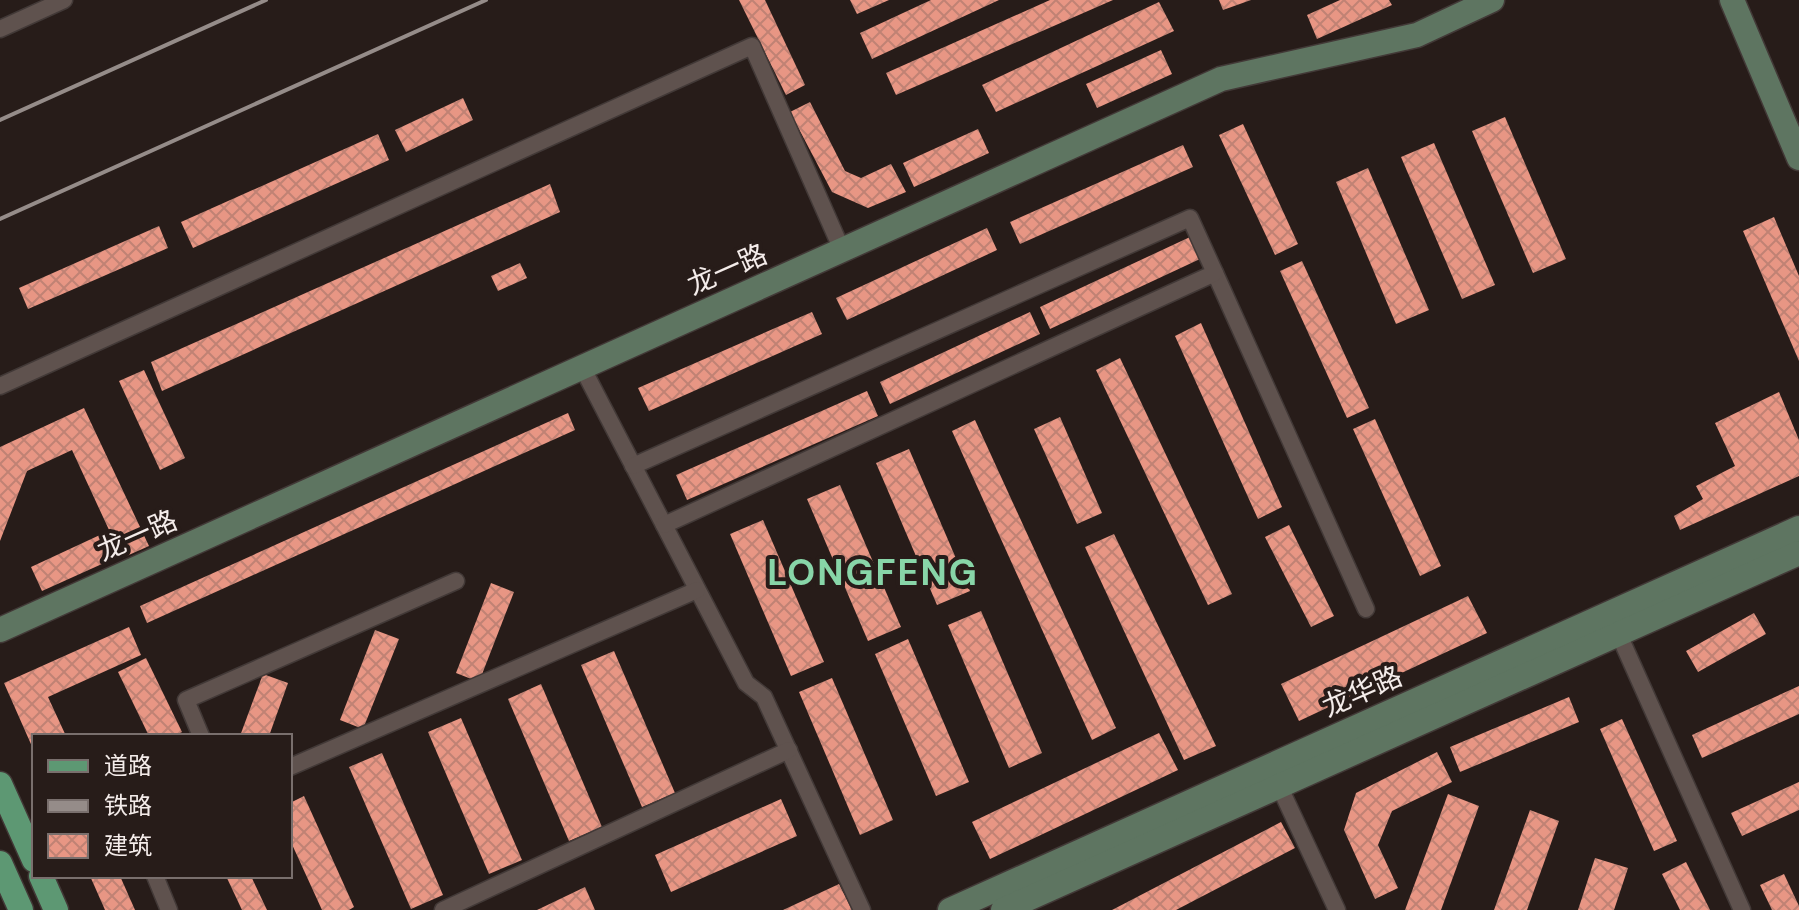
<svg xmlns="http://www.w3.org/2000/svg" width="1799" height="910" viewBox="0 0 1799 910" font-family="'DM Sans','Noto Sans SC',sans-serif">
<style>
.building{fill:url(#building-cross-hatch)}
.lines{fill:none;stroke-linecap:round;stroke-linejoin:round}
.street-casing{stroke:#423937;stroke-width:19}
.secondary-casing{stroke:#423937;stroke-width:27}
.primary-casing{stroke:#423937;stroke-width:27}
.street{stroke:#5f524e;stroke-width:16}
.secondary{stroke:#5e7561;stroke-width:24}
.primary{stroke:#5d9873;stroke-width:24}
.rail{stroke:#958c89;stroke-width:4}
.labels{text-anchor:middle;stroke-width:8;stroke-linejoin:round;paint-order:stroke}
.street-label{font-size:28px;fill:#f4ecea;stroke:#271c19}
.district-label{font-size:36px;font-weight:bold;letter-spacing:2px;fill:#88d5a8;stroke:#271c19}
</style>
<defs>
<pattern id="building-cross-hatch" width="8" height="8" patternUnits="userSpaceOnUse" patternTransform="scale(2)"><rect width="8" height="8" fill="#e89684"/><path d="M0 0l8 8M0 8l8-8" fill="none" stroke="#c08274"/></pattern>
</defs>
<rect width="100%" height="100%" fill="#271c19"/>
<g class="building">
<polygon points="739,0 765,0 805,85 786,95"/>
<polygon points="850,0 889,0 857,14"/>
<polygon points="931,0 999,0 872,59 860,33"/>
<polygon points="1050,0 1113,0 896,95 886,73"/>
<polygon points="1219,0 1251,0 1223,10"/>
<polygon points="1340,0 1389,0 1392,5 1317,39 1307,15"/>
<polygon points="1159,2 1174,31 996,112 982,85"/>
<polygon points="1161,50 1172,74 1097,108 1086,84"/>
<polygon points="463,98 473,120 406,152 395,130"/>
<polygon points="810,102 845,171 861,178 891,164 906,192 868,208 832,192 790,112"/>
<polygon points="1505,117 1566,259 1533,273 1472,131"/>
<polygon points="1243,124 1298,244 1275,255 1219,135"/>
<polygon points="978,129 989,153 914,187 903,163"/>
<polygon points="378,134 389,160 193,248 181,222"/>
<polygon points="1434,143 1495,285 1462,299 1401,157"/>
<polygon points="1183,145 1193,167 1020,244 1010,222"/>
<polygon points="1368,168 1429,310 1396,324 1336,182"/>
<polygon points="550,184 560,212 162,391 151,362"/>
<polygon points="1774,217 1799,276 1799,361 1743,231"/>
<polygon points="159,226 168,248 28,309 19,288"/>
<polygon points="987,228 997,250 847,320 836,298"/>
<polygon points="1190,237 1200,259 1050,329 1040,307"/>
<polygon points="1302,261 1369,408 1347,418 1280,271"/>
<polygon points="520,263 527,278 498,291 491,276"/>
<polygon points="812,312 822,334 649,411 638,388"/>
<polygon points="1030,312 1040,334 890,404 880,382"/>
<polygon points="1201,323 1282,507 1258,519 1175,336"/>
<polygon points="1120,358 1232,594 1208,605 1096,370"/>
<polygon points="144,370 185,458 160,470 119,381"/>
<polygon points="867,391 878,416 687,500 676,475"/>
<polygon points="1779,392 1799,440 1799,476 1680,530 1674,516 1703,499 1696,486 1735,466 1715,423"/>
<polygon points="84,408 149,546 122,558 72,450 27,471 0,541 0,447"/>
<polygon points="568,413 575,430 147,623 140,606"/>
<polygon points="1060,417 1102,513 1077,524 1034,429"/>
<polygon points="1375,419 1441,566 1420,576 1353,429"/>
<polygon points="975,420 1116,728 1092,740 952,431"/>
<polygon points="909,449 970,591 937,605 876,463"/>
<polygon points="840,485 901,627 868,641 807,499"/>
<polygon points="763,520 824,662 791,676 730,534"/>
<polygon points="1289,525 1334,616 1311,627 1265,537"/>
<polygon points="102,534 113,559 42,591 31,567"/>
<polygon points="1114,534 1216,746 1184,760 1085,547"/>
<polygon points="491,583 514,592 479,682 456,673"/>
<polygon points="1468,596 1487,633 1299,721 1281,684"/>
<polygon points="981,611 1042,753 1009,768 948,625"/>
<polygon points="1754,613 1766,634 1698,672 1686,651"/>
<polygon points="129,627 141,655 48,697 66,736 34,736 34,751 4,683"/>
<polygon points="375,630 399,639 363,729 340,720"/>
<polygon points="908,639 969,782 936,796 875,654"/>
<polygon points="614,651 675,793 642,807 581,665"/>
<polygon points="146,658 182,732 174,736 149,736 118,672"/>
<polygon points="263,674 288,683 269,736 240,736"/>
<polygon points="832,678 893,820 860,835 799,692"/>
<polygon points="541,684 602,827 569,841 508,699"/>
<polygon points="1799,686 1799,714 1702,758 1692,735"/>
<polygon points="1569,697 1579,722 1460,772 1450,747"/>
<polygon points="461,718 522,860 489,874 428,732"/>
<polygon points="1622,719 1677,841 1654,851 1600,729"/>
<polygon points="1159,733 1178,770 990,859 972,822"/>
<polygon points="1437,752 1452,782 1392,811 1378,845 1398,888 1375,899 1344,830 1356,793"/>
<polygon points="382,753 443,895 411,909 349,767"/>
<polygon points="1799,782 1799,810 1742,836 1731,813"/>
<polygon points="1448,794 1479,806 1441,910 1405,910"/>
<polygon points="304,796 354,907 349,910 322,910 290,840 290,803"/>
<polygon points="781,799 797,836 671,892 655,855"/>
<polygon points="1530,810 1559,821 1527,910 1494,910"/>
<polygon points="1281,822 1295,848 1176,910 1112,910"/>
<polygon points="1595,858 1628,868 1614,910 1578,910"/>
<polygon points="1686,862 1710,910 1680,910 1662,874"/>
<polygon points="1784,874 1799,906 1799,910 1772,910 1760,885"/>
<polygon points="90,876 120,876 135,910 105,910"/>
<polygon points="226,876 251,876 267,910 242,910"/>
<polygon points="839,884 852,910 783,910"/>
<polygon points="585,887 595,910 537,910"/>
</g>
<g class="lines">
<g class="street-casing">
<g id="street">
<polyline points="0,29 64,0"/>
<polyline points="1215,273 1366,609"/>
<polyline points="582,367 746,683 764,697 862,910"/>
<polyline points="0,386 752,46 842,250"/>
<polyline points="633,466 1190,218 1215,273 664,525"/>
<polyline points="1616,628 1742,910"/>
<polyline points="201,736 186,700 456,581"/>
<polyline points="290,767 697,590"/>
<polyline points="1275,777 1337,910"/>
<polyline points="155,876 169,910"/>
<polyline points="443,910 789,750"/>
</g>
</g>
<g class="secondary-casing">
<g id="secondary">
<polyline points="1732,0 1799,158"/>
<polyline points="0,630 1221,79 1417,35 1492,0"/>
<polyline points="950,910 1799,528"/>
<polyline points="1003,910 1799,553"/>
</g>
</g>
<g class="primary-casing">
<g id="primary">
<polyline points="0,784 34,860"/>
<polyline points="0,863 21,910"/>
<polyline points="41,876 56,910"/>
</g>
</g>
<use href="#street" class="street"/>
<use href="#secondary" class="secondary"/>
<use href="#primary" class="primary"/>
<g class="rail">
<polyline points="0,120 266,0"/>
<polyline points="0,219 486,0"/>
</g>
</g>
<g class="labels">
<g class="street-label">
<text transform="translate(727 269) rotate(-24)" y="10">龙一路</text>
<text transform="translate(137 535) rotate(-24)" y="10">龙一路</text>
<text transform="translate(1362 691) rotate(-24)" y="10">龙华路</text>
</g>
<g class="district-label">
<text x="873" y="585">LONGFENG</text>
</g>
</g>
<rect x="32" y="734" width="260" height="144" fill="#271c19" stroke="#796f6d" stroke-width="2"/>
<rect x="48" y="760" width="40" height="12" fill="#5d9873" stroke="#796f6d" stroke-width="2"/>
<text x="104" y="774" font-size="24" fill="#f4ecea">道路</text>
<rect x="48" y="800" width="40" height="12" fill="#958c89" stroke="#796f6d" stroke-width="2"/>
<text x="104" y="814" font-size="24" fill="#f4ecea">铁路</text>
<rect x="48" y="834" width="40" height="24" fill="url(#building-cross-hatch)" stroke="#796f6d" stroke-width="2"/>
<text x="104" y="854" font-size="24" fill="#f4ecea">建筑</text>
</svg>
